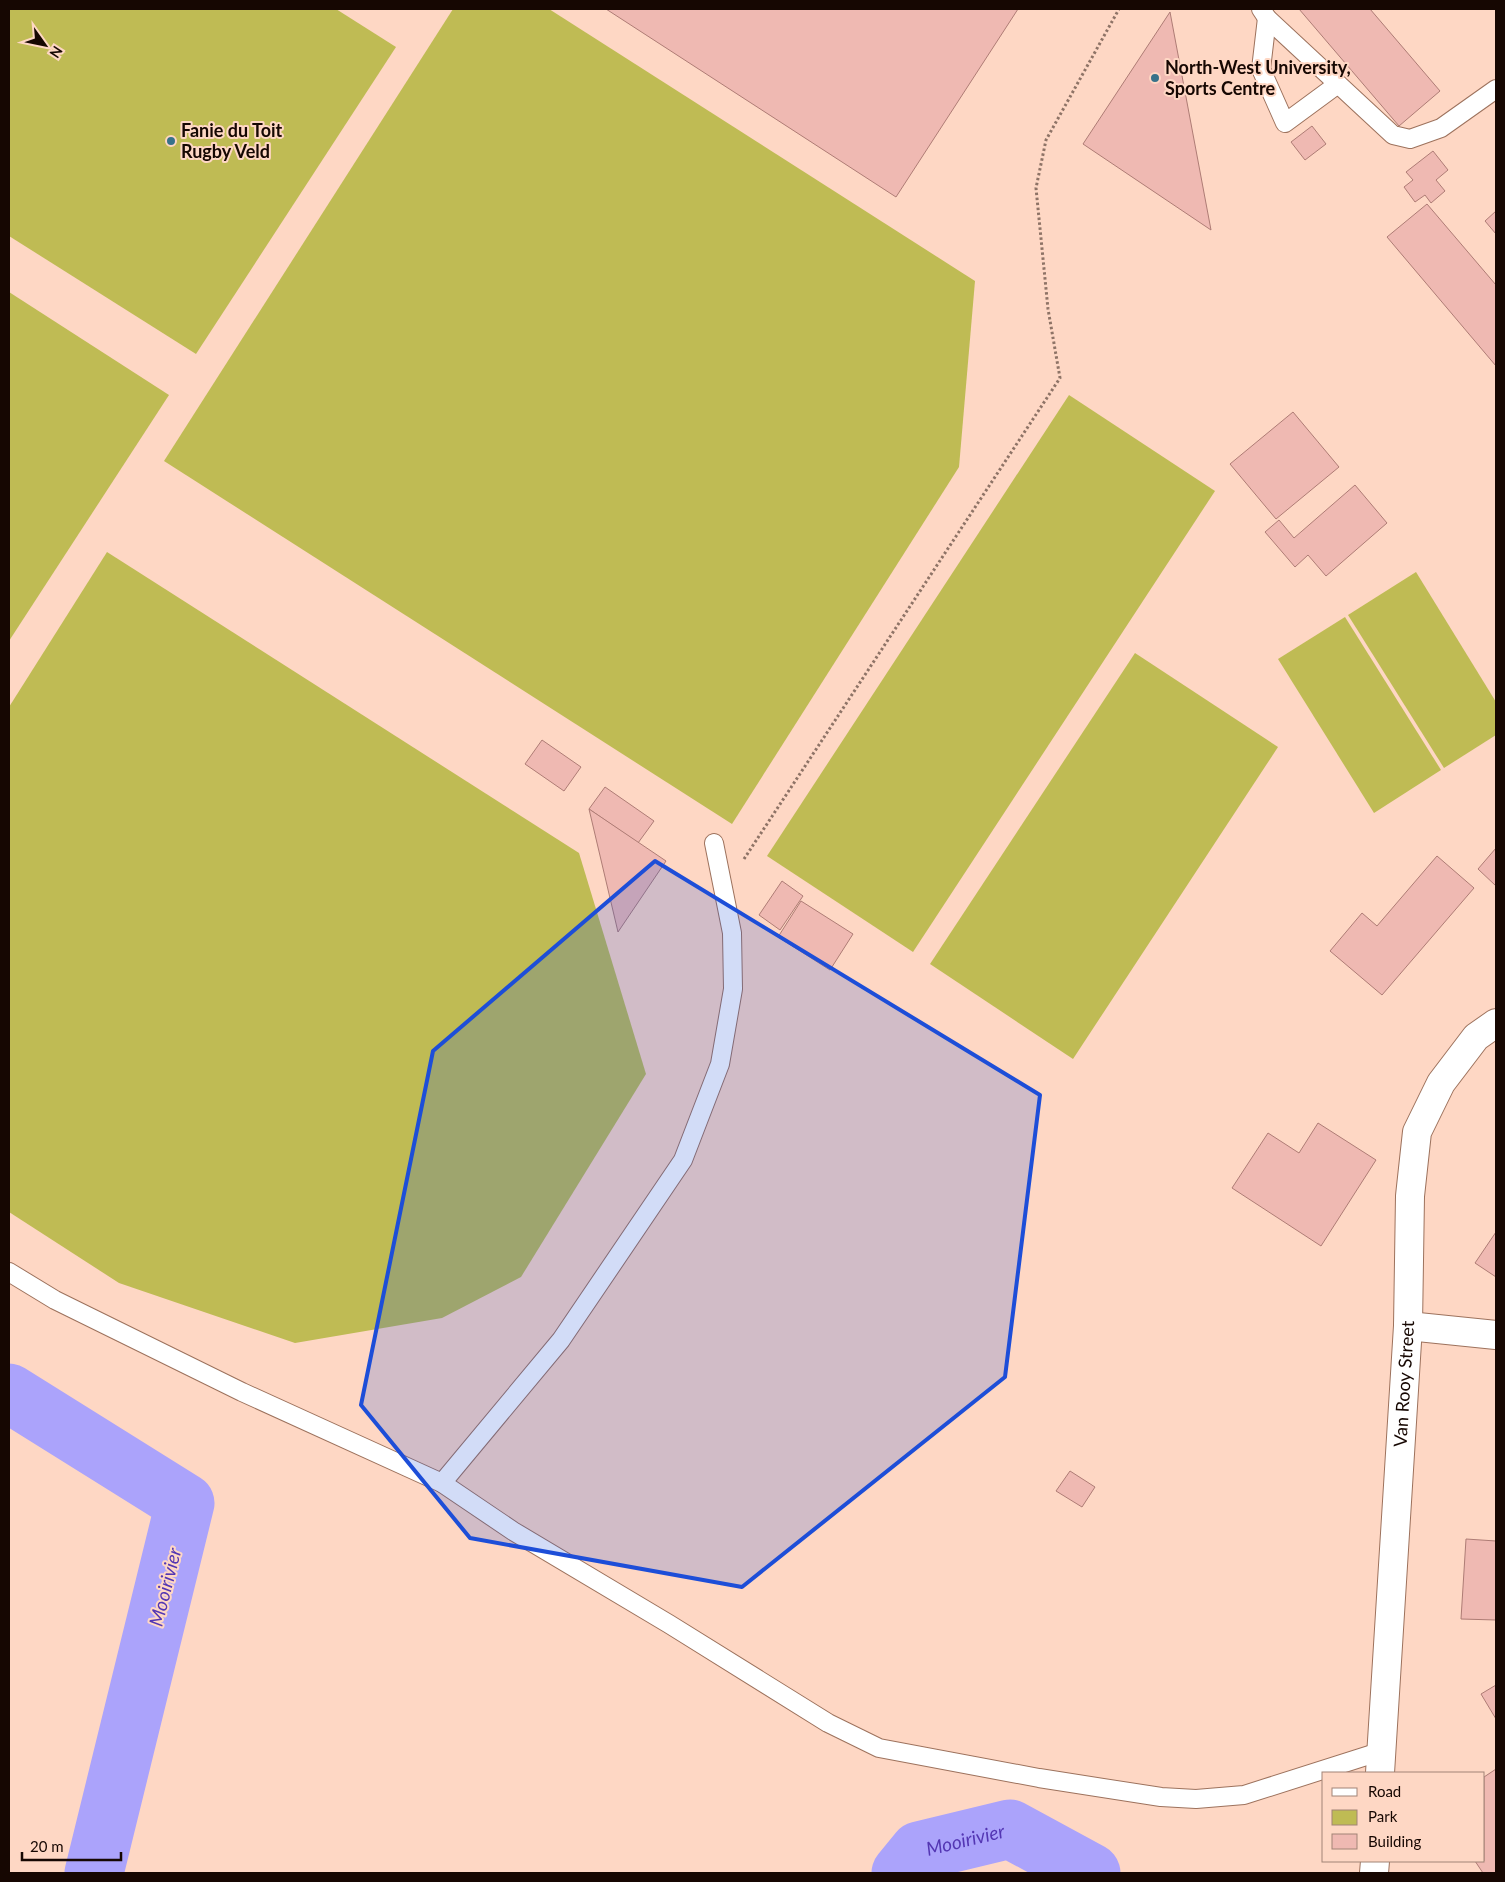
<svg xmlns="http://www.w3.org/2000/svg" width="1505" height="1882" viewBox="0 0 1505 1882" font-family="Lato,sans-serif">
<style>
.green{fill:#bfbb54}
.lines{fill:none;stroke-linecap:round;stroke-linejoin:round}
.river{stroke:#aba3fb;stroke-width:59}
.building{fill:#efb9b2;stroke:#ae7c75}
.lane-casing{stroke:#9d725d;stroke-width:20}
.street-casing{stroke:#9d725d;stroke-width:30}
.path{stroke:#8e7366;stroke-width:3;stroke-dasharray:2.5 2.5;stroke-linecap:butt}
.lane{stroke:#fff;stroke-width:18}
.street{stroke:#fff;stroke-width:28}
.marked{fill:#1d4ed8;fill-opacity:0.2;stroke:#1d4ed8;stroke-width:4;stroke-linejoin:round}
.poi-dot{fill:#37728a;stroke:#fed7c4;stroke-width:2}
.labels{text-anchor:middle;stroke-width:4;stroke-linejoin:round;paint-order:stroke}
.poi-label{font-size:18px;font-weight:bold;fill:#160702;stroke:#fed7c4;text-anchor:start}
.street-label{font-size:18px;fill:#160702;stroke:#fed7c4}
.water-label{font-size:19px;font-style:italic;fill:#5336b3;stroke:#fed7c4}
</style>
<rect width="100%" height="100%" fill="#fed7c4"/>
<g class="green">
<polygon points="9,9 336,9 396,47 196,354 9,236"/>
<polygon points="453,9 549,9 975,281 959,467 732,824 164,461"/>
<polygon points="9,292 169,395 9,641"/>
<polygon points="1069,395 1215,491 913,952 767,856"/>
<polygon points="107,552 579,853 646,1074 521,1277 442,1318 295,1343 119,1283 9,1212 9,707"/>
<polygon points="1416,572 1496,702 1496,735 1444,768 1348,615"/>
<polygon points="1345,617 1441,770 1374,813 1278,659"/>
<polygon points="1135,653 1278,747 1073,1059 930,964"/>
</g>
<g class="lines">
<g class="river">
<polyline points="9,1393 185,1503 94,1873"/>
<path id="s1" d="M901 1873 919 1851 1010 1829 1091 1873"/>
</g>
</g>
<g class="building">
<polygon points="606,9 1018,9 896,197"/>
<polygon points="1299,9 1370,9 1440,91 1399,126"/>
<polygon points="1170,12 1211,230 1083,144"/>
<polygon points="1312,126 1326,144 1305,160 1291,142"/>
<polygon points="1433,151 1448,170 1436,180 1445,191 1431,203 1425,195 1415,202 1404,187 1413,180 1406,172"/>
<polygon points="1427,204 1496,285 1496,366 1387,237"/>
<polygon points="1496,211 1496,234 1485,221"/>
<polygon points="1293,412 1339,467 1276,519 1230,464"/>
<polygon points="1355,485 1387,523 1326,576 1308,555 1295,567 1265,532 1279,520 1294,538"/>
<polygon points="542,740 581,767 564,791 525,764"/>
<polygon points="605,787 654,821 638,843 589,809"/>
<polygon points="589,809 666,861 618,932"/>
<polygon points="1496,848 1496,886 1478,869"/>
<polygon points="1437,856 1474,888 1382,995 1330,951 1362,913 1377,926"/>
<polygon points="782,881 803,896 780,930 759,915"/>
<polygon points="801,901 853,934 830,970 778,937"/>
<polygon points="1318,1123 1376,1160 1321,1246 1232,1188 1268,1133 1299,1153"/>
<polygon points="1496,1232 1496,1277 1475,1263"/>
<polygon points="1070,1471 1095,1487 1082,1507 1056,1491"/>
<polygon points="1466,1539 1496,1541 1496,1620 1461,1619"/>
<polygon points="1496,1685 1496,1719 1481,1694"/>
<polygon points="1496,1769 1496,1873 1483,1873 1475,1861 1484,1861 1484,1777"/>
</g>
<g class="lines">
<g class="lane-casing">
<g id="lane">
<polyline points="1261,9 1267,18 1393,135 1410,139 1441,128 1496,89"/>
<polyline points="1267,18 1261,69 1285,123 1338,84"/>
<polyline points="9,1272 55,1300 242,1392 442,1483 513,1531 669,1624 828,1723 879,1748 1039,1778 1161,1797 1196,1799 1244,1795 1382,1751"/>
<polyline points="442,1483 561,1340 683,1160 720,1064 733,989 732,933 714,843"/>
</g>
</g>
<g class="street-casing">
<g id="street">
<polyline points="1408,1326 1496,1335"/>
<path id="s2" d="M1380 1773 1408 1326 1410 1196 1417 1132 1441 1083 1476 1037 1496 1023"/>
<polyline points="1374,1873 1375,1861"/>
</g>
</g>
<polyline class="path" points="744,859 1060,378 1048,309 1036,188 1046,140 1119,9"/>
<use href="#lane" class="lane"/>
<use href="#street" class="street"/>
</g>
<path class="marked" d="M655 861 1040 1095 1005 1377 742 1587 470 1538 361 1405 433 1051Z"/>
<g class="poi-dot">
<circle cx="1155" cy="78" r="5"/>
<circle cx="171" cy="141" r="5"/>
</g>
<g class="labels">
<g class="poi-label">
<text x="1165" y="74">North-West University,<tspan x="1165" dy="21">Sports Centre</tspan></text>
<text x="181" y="137">Fanie du Toit<tspan x="181" dy="21">Rugby Veld</tspan></text>
</g>
<g class="street-label">
<text dy="6" stroke="none"><textPath href="#s2" startOffset="390">Van Rooy Street</textPath></text>
</g>
<g class="water-label">
<text transform="translate(165 1587) rotate(-76)" y="7">Mooirivier</text>
<text dy="7" stroke="none"><textPath href="#s1" startOffset="76">Mooirivier</textPath></text>
</g>
</g>
<rect width="1505" height="1882" fill="none" stroke="#160702" stroke-width="20"/>
<rect x="1322" y="1772" width="162" height="90" fill="#fed7c4" stroke="#a18476"/>
<rect x="1332" y="1788" width="25" height="8" fill="#ffffff" stroke="#a18476"/>
<text x="1368" y="1797" font-size="15" fill="#160702">Road</text>
<rect x="1332" y="1810" width="25" height="15" fill="#bfbb54" stroke="#a18476"/>
<text x="1368" y="1822" font-size="15" fill="#160702">Park</text>
<rect x="1332" y="1834" width="25" height="15" fill="#efb9b2" stroke="#a18476"/>
<text x="1368" y="1847" font-size="15" fill="#160702">Building</text>
<g transform="translate(45 45) rotate(123)" stroke="#fed7c4" stroke-width="4" paint-order="stroke">
<path d="M0-4L9 19L0 12L-9 19Z" fill="#160702"/>
<text y="-8" font-size="14" font-weight="bold" text-anchor="middle" fill="#160702">N</text>
</g>
<path d="M22 1852v8h99v-8" fill="none" stroke="#160702" stroke-width="2.5"/>
<text x="30" y="1852" font-size="15" fill="#160702" stroke="#fed7c4" stroke-width="4" paint-order="stroke">20 m</text>
</svg>
